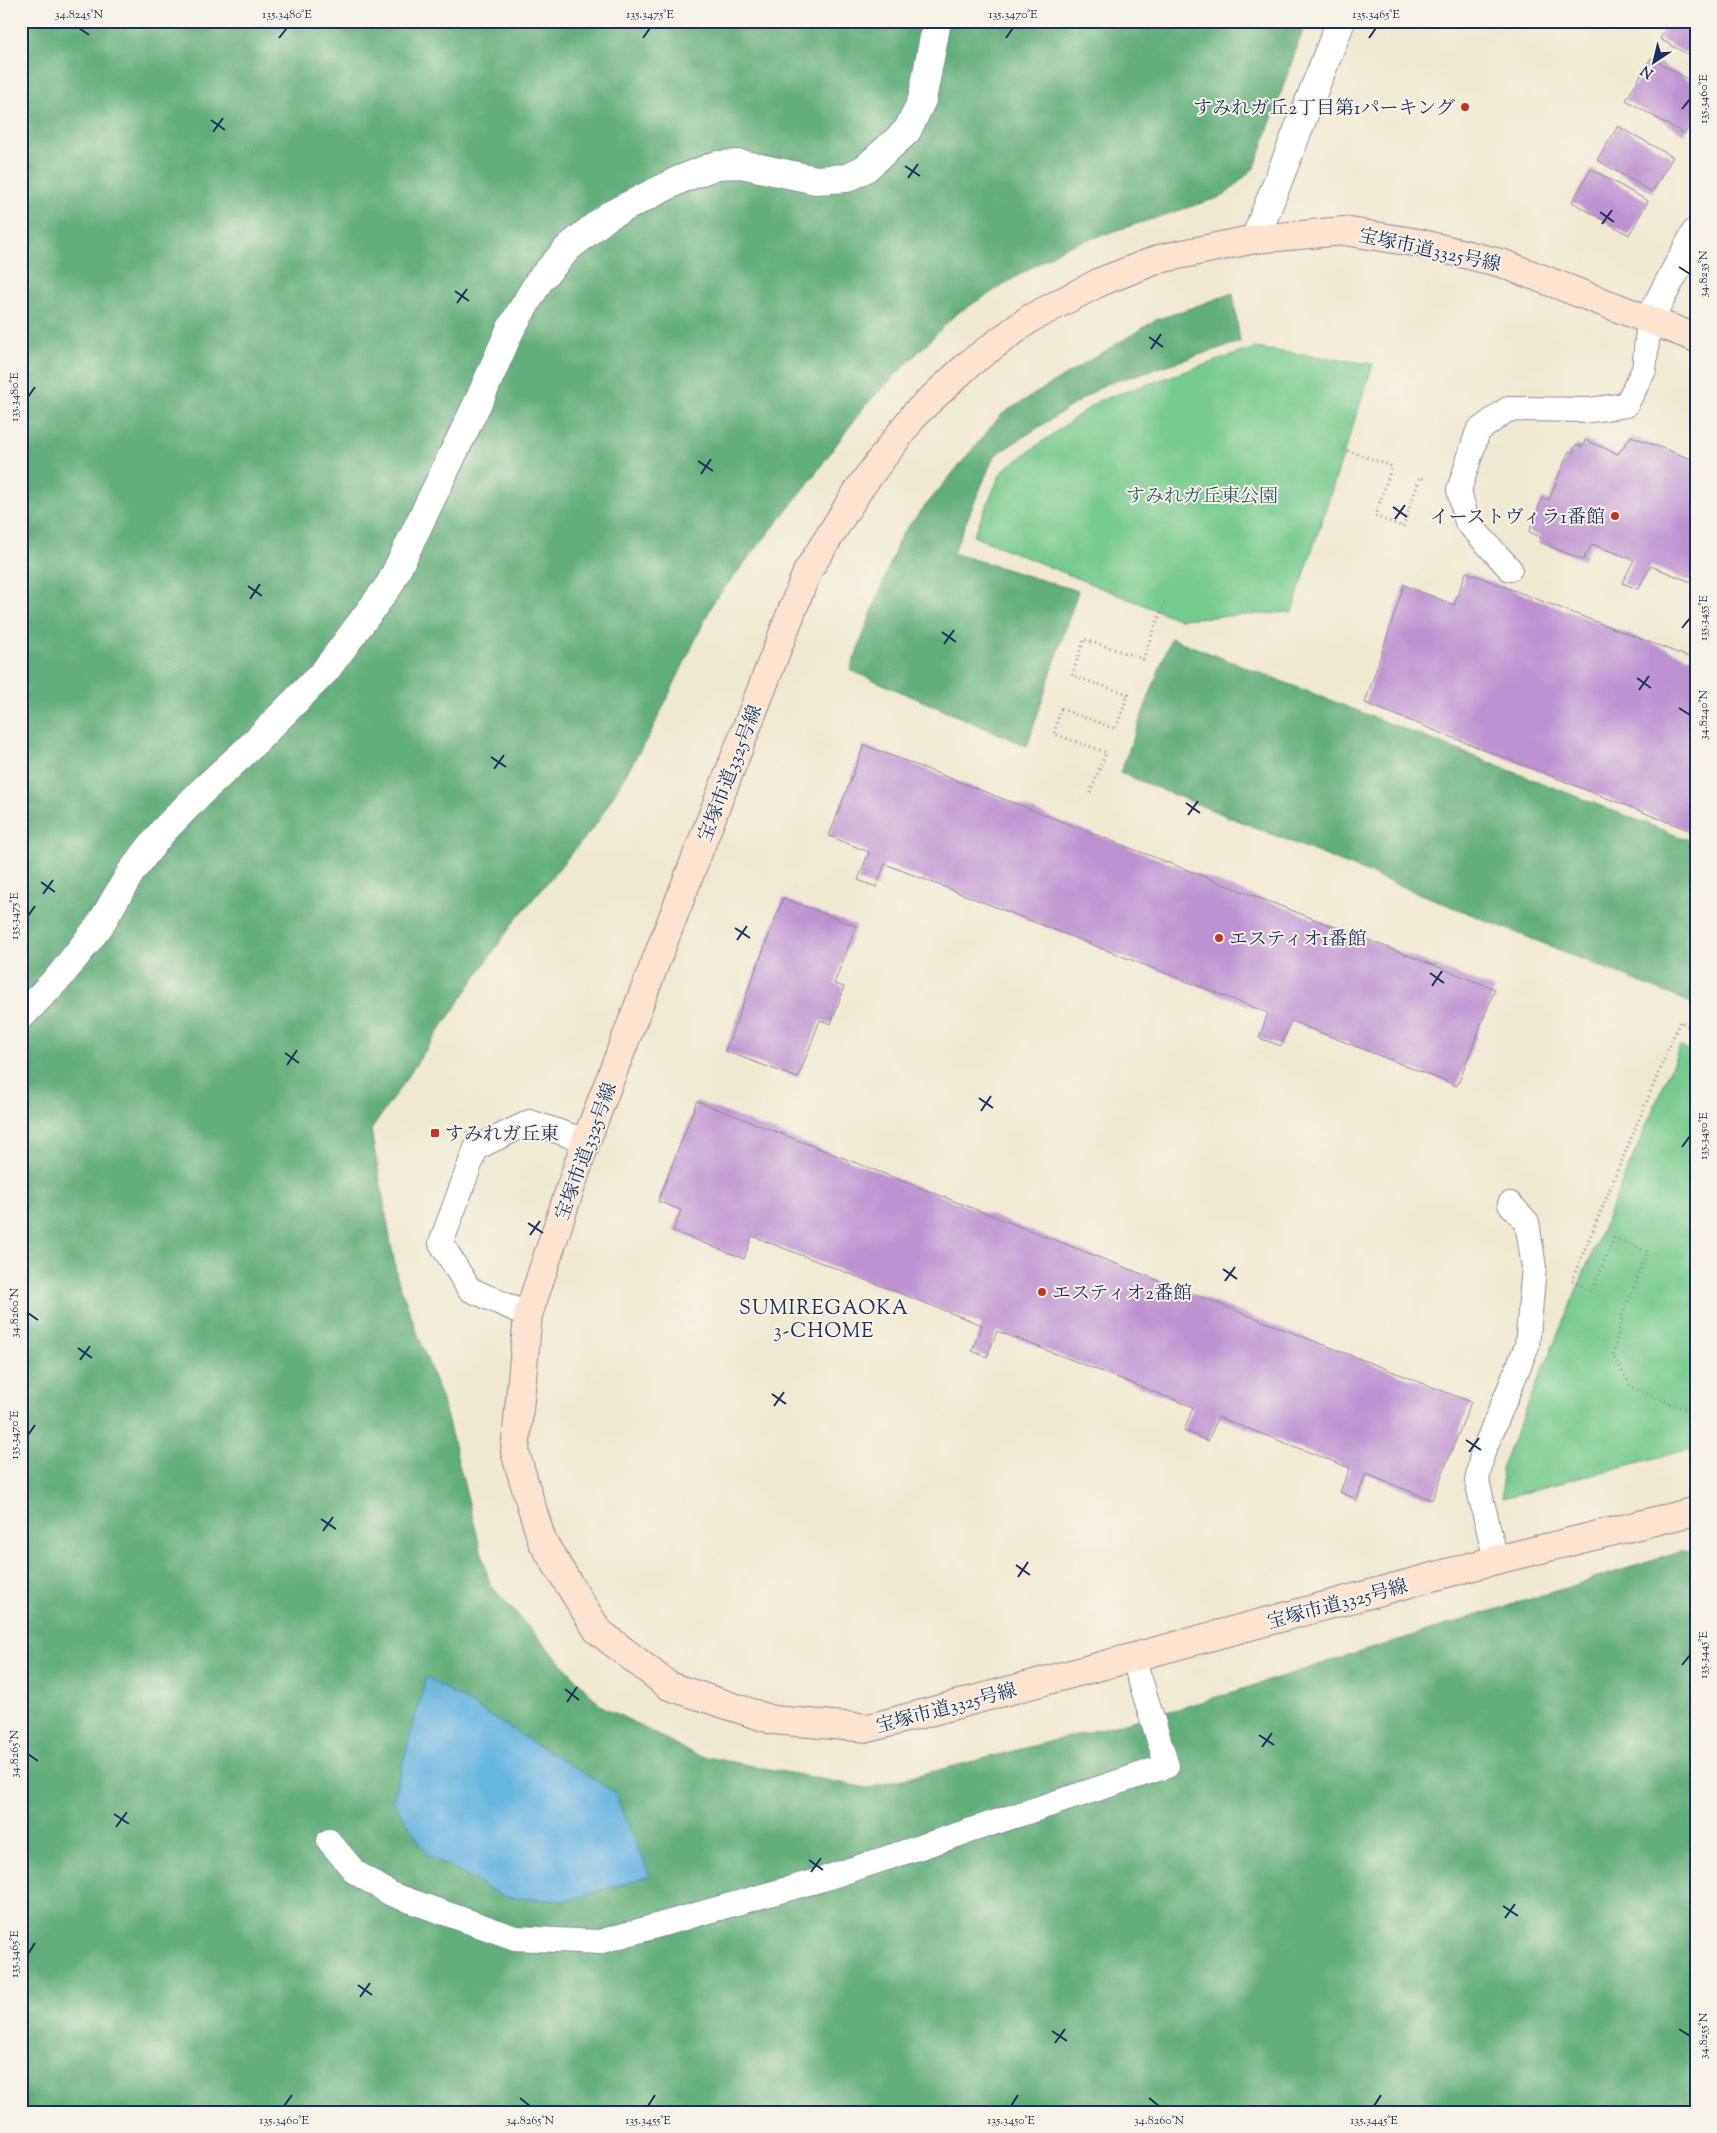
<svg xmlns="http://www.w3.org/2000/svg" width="1717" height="2133" viewBox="0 0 1717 2133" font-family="'Sorts Mill Goudy','Noto Serif JP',serif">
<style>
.green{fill:#76cb8f;stroke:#487d76}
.forest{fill:#60af7a;stroke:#3e6f6c}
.water{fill:#65b6e0;stroke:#40729f}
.building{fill:#bc92d0}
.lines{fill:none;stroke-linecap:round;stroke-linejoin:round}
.lane-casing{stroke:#868c98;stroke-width:26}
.street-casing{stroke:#868c98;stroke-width:30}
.secondary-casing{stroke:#868c98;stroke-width:30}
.path{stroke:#868c98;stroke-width:3;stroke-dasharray:1 4;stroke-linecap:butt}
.lane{stroke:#fff;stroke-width:24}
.street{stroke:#fff;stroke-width:28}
.secondary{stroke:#fde4d1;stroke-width:28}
.ticks{fill:none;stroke:#1b2f5e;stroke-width:2}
.poi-dot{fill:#c8321e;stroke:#f7f3e8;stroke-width:2}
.labels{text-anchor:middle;stroke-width:4;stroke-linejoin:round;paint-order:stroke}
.poi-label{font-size:19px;fill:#1b2f5e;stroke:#f7f3e8;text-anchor:start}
.street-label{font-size:19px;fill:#1b2f5e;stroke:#f7f3e8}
.park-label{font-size:19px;fill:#32566a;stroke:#f7f3e8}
.neighbourhood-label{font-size:20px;letter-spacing:1px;fill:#1b2f5e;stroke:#f7f3e8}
.neatline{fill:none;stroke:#1b2f5e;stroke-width:2}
.ticks-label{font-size:12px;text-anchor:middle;fill:#1b2f5e}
</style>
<rect width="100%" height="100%" fill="#f7f3e8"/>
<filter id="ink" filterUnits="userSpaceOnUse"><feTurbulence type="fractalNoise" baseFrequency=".02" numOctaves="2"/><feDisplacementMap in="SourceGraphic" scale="10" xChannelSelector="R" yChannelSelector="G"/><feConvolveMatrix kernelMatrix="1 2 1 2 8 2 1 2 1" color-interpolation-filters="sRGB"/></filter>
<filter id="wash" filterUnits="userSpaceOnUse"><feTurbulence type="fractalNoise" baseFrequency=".0096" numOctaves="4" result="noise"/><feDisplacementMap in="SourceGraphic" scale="20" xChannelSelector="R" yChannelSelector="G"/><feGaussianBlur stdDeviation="1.12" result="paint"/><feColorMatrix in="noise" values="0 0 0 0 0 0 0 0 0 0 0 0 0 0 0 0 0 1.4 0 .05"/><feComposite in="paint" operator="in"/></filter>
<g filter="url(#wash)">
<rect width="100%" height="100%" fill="#f0e9d1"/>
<g class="green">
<polygon points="1254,348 1373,364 1292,612 1178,619 973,536 1002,471 1098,401"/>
<polygon points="1680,1046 1696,1055 1696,1450 1686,1450 1503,1498 1501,1468"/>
</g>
<g class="forest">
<polygon points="21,21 1306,21 1255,167 1224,196 1065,247 956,314 863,408 807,485 714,601 651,732 597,823 513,923 371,1130 397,1277 444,1406 490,1585 600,1705 696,1755 868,1788 1178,1709 1683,1551 1696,1552 1696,2112 21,2112"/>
<polygon points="1233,293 1240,342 1104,385 994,456 953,553 1078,591 1027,746 850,670 901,535 1002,414 1156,320"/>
<polygon points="1171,638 1696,843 1696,1005 1120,773"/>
</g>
<polygon class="water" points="426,1677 614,1792 650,1876 565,1901 504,1897 427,1854 393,1800"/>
<g id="blocks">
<g class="building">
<polygon points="1670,21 1696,21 1696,59 1660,39"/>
<polygon points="1651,58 1696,84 1696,115 1684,134 1626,100"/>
<polygon points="1618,126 1673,157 1652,192 1597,160"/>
<polygon points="1591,169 1648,201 1629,235 1572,202"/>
<polygon points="1631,436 1696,461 1696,584 1651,566 1638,589 1622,583 1634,560 1592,544 1583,560 1539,542 1541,537 1529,532 1542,498 1549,500 1569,451 1573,453 1576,445 1583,447 1585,440 1618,454"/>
<polygon points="1466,572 1696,660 1696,833 1365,703 1404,585 1454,605"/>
<polygon points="864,745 1495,989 1457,1086 1291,1021 1281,1046 1259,1038 1268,1013 885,864 876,887 858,880 869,852 829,836"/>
<polygon points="783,898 856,926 834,984 844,987 831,1024 820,1020 798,1078 725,1051"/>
<polygon points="697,1101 1471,1402 1432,1500 1366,1474 1357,1499 1340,1492 1350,1468 1218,1417 1208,1441 1184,1431 1193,1407 997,1331 987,1357 972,1351 982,1325 752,1236 744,1259 673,1231 681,1210 658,1201"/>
</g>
</g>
</g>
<g filter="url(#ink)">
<use href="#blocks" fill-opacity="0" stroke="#868c98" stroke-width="1"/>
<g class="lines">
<g class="lane-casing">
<g id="lane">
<polyline points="1510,569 1467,522 1459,490 1478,431 1508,409 1590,410 1626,405 1644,370 1649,320"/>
<polyline points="528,1315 469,1289 441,1243 476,1148 530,1122 586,1141"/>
<polyline points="1496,1560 1477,1481 1482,1455 1527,1346 1534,1267 1527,1222 1510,1204"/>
<polyline points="329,1841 355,1872 391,1894 515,1938 599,1942 823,1879 1167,1766 1133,1657"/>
</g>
</g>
<g class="street-casing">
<g id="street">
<polyline points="1255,239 1341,21"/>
<polyline points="1649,320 1696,232"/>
<polyline points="21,1016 60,976 100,925 131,872 163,831 201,792 248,749 325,671 390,584 481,396 510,330 539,281 569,247 608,216 679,180 717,165 741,164 816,180 847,178 866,168 907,131 922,100 937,21"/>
</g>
</g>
<g class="secondary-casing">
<polyline id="secondary" points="1696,338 1501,263 1419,243 1344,231 1255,239 1159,259 1100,282 1031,318 970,363 915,414 859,489 807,572 586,1141 528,1315 515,1452 542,1541 598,1631 669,1686 773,1720 869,1728 1496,1560 1696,1511"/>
</g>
<g class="path">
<polyline points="1343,449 1392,466 1375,516 1403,527 1420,477 1425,479"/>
<polyline points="1090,793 1106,752 1054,734 1061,709 1116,729 1128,694 1072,676 1084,639 1143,659 1165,601"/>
<polyline points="1696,1031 1680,1021 1572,1280 1591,1292 1614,1238 1648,1252 1623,1313 1613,1355 1631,1387 1681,1408 1696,1410"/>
</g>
<use href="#lane" class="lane"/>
<use href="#street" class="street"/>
<use href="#secondary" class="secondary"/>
</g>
</g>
<path class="ticks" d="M79 28 89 35M279 38 287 28M643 38 650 28M1006 38 1013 28M1369 38 1376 28M1682 109 1690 99M211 120 225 130M213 132 223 118M905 166 920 176M908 178 918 164M1600 212 1614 222M1602 224 1612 210M1679 267 1690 274M455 291 469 301M457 303 467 289M1149 337 1163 347M1151 349 1161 334M28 397 35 387M698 461 713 471M701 474 711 459M1393 507 1407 517M1395 519 1405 505M248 586 262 596M250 599 260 584M1682 628 1690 618M942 632 956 642M944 644 954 630M1637 678 1651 688M1639 690 1649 676M1679 708 1690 715M491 757 506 767M494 769 504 755M1186 803 1200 813M1188 815 1198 801M41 882 55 892M43 894 53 880M28 916 35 906M735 928 750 938M737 940 747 926M1430 973 1444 983M1432 986 1442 971M285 1053 299 1063M287 1065 297 1050M979 1098 993 1108M981 1111 991 1096M1682 1147 1690 1136M528 1223 543 1233M530 1235 540 1221M1223 1269 1237 1279M1225 1281 1235 1267M28 1313 38 1320M78 1348 92 1358M80 1360 90 1346M772 1394 786 1404M774 1406 784 1392M28 1435 35 1425M1466 1440 1481 1450M1469 1452 1479 1438M321 1519 336 1529M323 1531 333 1517M1016 1565 1030 1575M1018 1577 1028 1562M1682 1665 1690 1655M565 1689 579 1700M567 1702 577 1687M1259 1735 1274 1745M1262 1747 1272 1733M28 1754 38 1761M114 1814 129 1824M116 1827 127 1812M809 1860 823 1870M811 1872 821 1858M1503 1906 1518 1916M1505 1918 1515 1904M28 1954 35 1943M358 1985 372 1995M360 1997 370 1983M1679 2029 1690 2036M1052 2031 1067 2041M1055 2043 1065 2029M520 2098 530 2106M1149 2098 1159 2106M284 2106 292 2095M648 2106 655 2095M1011 2106 1018 2095M1374 2106 1381 2095"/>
<g class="poi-dot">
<circle cx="1465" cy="107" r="5"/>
<circle cx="1615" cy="516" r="5"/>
<circle cx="1219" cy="938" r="5"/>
<rect x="430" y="1128" width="10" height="10" rx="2.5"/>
<circle cx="1042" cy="1292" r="5"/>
</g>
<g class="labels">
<g class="poi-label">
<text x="1455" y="114" text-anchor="end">すみれガ丘2丁目第1パーキング</text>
<text x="1605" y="523" text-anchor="end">イーストヴィラ1番館</text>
<text x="1229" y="945">エスティオ1番館</text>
<text x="445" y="1140">すみれガ丘東</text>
<text x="1052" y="1299">エスティオ2番館</text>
</g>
<g class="street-label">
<text transform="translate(1430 249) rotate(12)" y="7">宝塚市道3325号線</text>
<text transform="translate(729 773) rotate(-69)" y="7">宝塚市道3325号線</text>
<text transform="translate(585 1151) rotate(-70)" y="7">宝塚市道3325号線</text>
<text transform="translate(1337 1603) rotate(-15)" y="7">宝塚市道3325号線</text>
<text transform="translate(946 1707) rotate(-15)" y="7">宝塚市道3325号線</text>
</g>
<g class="park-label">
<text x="1202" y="502">すみれガ丘東公園</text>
</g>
<g class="neighbourhood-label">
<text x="824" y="1314">SUMIREGAOKA<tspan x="824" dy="23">3-CHOME</tspan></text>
</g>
</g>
<rect width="1717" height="2133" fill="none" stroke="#f7f3e8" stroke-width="55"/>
<g transform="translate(1654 62) rotate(215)" stroke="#f7f3e8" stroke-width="4" paint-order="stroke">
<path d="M0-4L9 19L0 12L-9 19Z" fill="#1b2f5e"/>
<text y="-8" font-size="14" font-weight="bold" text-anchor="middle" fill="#1b2f5e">N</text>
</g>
<rect x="28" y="28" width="1662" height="2078" class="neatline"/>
<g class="ticks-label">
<text x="79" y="18">34.8245°N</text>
<text x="287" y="18">135.3480°E</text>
<text x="650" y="18">135.3475°E</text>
<text x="1013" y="18">135.3470°E</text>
<text x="1376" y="18">135.3465°E</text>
<text transform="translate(1703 99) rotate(-90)" y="4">135.3460°E</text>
<text transform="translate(1703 274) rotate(-90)" y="4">34.8235°N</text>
<text transform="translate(14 397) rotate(-90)" y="4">135.3480°E</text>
<text transform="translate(1703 618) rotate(-90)" y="4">135.3455°E</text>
<text transform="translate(1703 715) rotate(-90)" y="4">34.8240°N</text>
<text transform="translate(14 916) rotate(-90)" y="4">135.3475°E</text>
<text transform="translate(1703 1136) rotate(-90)" y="4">135.3450°E</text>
<text transform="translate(14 1313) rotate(-90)" y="4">34.8260°N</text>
<text transform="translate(14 1435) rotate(-90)" y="4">135.3470°E</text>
<text transform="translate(1703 1655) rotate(-90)" y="4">135.3445°E</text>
<text transform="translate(14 1754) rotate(-90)" y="4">34.8265°N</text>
<text transform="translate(14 1954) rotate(-90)" y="4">135.3465°E</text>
<text transform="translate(1703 2036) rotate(-90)" y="4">34.8255°N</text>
<text x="284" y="2124">135.3460°E</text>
<text x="530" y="2124">34.8265°N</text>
<text x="648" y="2124">135.3455°E</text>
<text x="1011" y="2124">135.3450°E</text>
<text x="1159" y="2124">34.8260°N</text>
<text x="1374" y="2124">135.3445°E</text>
</g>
</svg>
